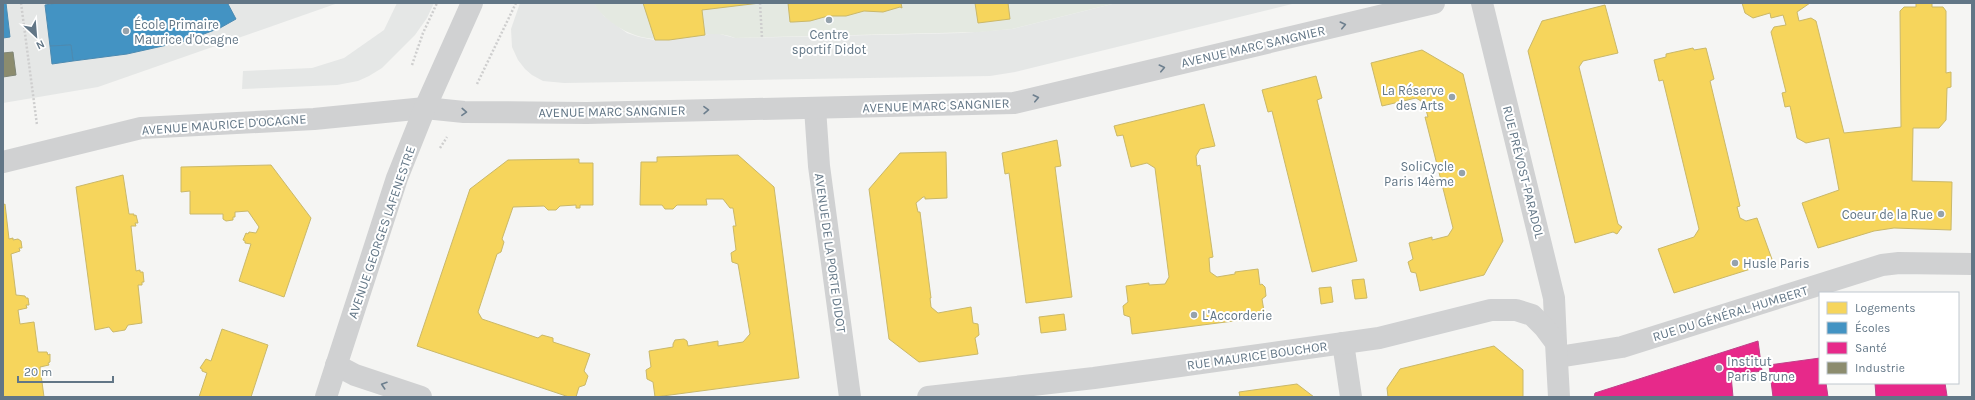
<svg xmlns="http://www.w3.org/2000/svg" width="1975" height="400" viewBox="0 0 1975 400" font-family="Karla,sans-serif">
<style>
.built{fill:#e5e7e6}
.green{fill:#e4e9e1}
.homes{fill:#f6d55c;stroke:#cab869}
.schools{fill:#4393c3;stroke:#4c8ab1}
.health{fill:#e7298a;stroke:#bf4089}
.industry{fill:#8c8c6e;stroke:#7f8575}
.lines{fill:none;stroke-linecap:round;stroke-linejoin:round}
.path{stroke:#cecece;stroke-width:2.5;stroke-dasharray:2 2;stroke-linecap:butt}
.pedestrian{stroke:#d0d1d2;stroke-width:22}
.minor{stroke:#d0d1d2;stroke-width:22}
.tertiary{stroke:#d0d1d2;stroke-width:22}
.oneway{stroke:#6d7f8e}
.poi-dot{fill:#95a2ac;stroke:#fff;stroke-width:1.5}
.labels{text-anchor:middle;stroke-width:4;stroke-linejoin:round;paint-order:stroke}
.poi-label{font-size:13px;fill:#627686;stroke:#fff;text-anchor:start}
.street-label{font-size:13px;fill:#627686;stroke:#fff}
</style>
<rect width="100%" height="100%" fill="#f5f5f3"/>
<g class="built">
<polygon points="3,3 338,3 98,87 3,103"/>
<polygon points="397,3 434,3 427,18 415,35 382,68 369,76 358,81 337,85 242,89 243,71 312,68 344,58 384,30"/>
<polygon points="520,3 594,3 604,16 627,33 639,37 655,40 675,39 716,33 735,38 962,33 1012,29 1116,3 1296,3 1015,72 990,76 564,83 543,81 532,75 525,69 518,60 512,47 511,29"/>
</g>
<path class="green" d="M594 3H1116L1012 29 980 32 735 38C698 24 663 54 620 28 610 22 600 14 594 3Z"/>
<g class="homes">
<polygon points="643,3 760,3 702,10 705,35 669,40 655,40"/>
<polygon points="788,3 903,3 901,3 902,8 900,7 883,12 864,11 846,16 828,16 810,21 793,22 790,22"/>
<polygon points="975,3 1008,3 1010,19 978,23"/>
<polygon points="1742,3 1810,3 1797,12 1799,21 1811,18 1816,21 1844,133 1901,127 1900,11 1904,7 1916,7 1916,3 1932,3 1932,7 1943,7 1946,11 1946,73 1951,72 1951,87 1947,88 1946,120 1939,128 1913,128 1912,181 1952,182 1951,230 1894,228 1874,231 1818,248 1802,203 1839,190 1829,138 1806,143 1797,138 1790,106 1785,107 1782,93 1786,92 1771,32 1774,27 1786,25 1783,15 1771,18 1770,13 1753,18 1745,13"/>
<polygon points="1605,5 1618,53 1583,61 1579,67 1618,224 1622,227 1617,234 1613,232 1575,243 1528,51 1542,21"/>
<polygon points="1693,48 1694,50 1706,48 1714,79 1710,81 1740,206 1737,207 1740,218 1746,221 1757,218 1773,262 1674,293 1658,249 1694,237 1699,229 1663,80 1659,81 1654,60 1666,57 1666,54"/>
<polygon points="1422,50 1463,74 1503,241 1484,275 1420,291 1416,273 1411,272 1408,262 1413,259 1409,243 1432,237 1432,240 1448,236 1453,228 1425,117 1428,117 1424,103 1416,98 1382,106 1371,63"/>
<polygon points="1316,76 1322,98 1317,100 1357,261 1312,272 1272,111 1268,112 1262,90"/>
<polygon points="1204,104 1215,146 1200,149 1196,156 1197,166 1200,165 1213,257 1209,258 1210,272 1217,277 1235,274 1235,272 1258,269 1260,285 1262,284 1265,287 1266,296 1262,299 1265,317 1132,334 1130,317 1124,315 1123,306 1128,302 1126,286 1149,283 1149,285 1165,284 1169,277 1155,168 1147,163 1131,167 1123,135 1117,136 1114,126"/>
<polygon points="1057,140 1061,166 1055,167 1072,297 1026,303 1009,173 1005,174 1002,153"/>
<polygon points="946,152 947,198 925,199 925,197 923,197 916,203 918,212 920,212 931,298 930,298 931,307 938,313 971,307 973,323 978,324 979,335 975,338 978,354 919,362 889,339 869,189 900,153"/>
<polygon points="738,155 774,187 799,378 655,397 653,382 647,379 646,370 651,367 649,351 673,347 673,344 675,340 684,339 687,341 688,346 718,341 718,346 743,342 750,334 738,264 732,262 731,253 736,250 733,226 736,226 733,208 730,208 723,199 706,199 707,205 677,205 673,209 665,209 662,205 640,205 641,162 657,162 657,157"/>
<polygon points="579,159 579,163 593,163 593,205 580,205 580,208 576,208 576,205 560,206 556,210 548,210 544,206 513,207 502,239 504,242 501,252 497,254 478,312 482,319 538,338 542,335 553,338 553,342 590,354 584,371 588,376 585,385 579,387 576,397 569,397 417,346 470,189 508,160"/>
<polygon points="271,165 311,218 284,297 239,281 251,244 245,243 245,241 243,240 246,233 248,234 249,232 256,233 259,227 248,211 235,212 235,217 233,217 233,220 226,221 223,219 223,214 190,214 190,191 181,192 181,167"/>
<polygon points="123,175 129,214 134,214 134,216 136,215 138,223 135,223 136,226 131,226 136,271 140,270 140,272 143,272 144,282 142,282 142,285 138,285 142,323 128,325 125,330 113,332 109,327 95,330 76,187"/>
<polygon points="5,204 9,239 13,238 13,240 18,239 21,241 22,248 19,248 20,251 11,254 16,295 25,296 26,298 28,298 29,305 26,305 27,308 18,310 20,324 34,322 38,352 47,352 48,355 50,354 50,362 48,363 49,365 40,367 44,397 3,397 3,205"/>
<polygon points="1364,279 1367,298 1355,299 1352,280"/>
<polygon points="1331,287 1333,302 1321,304 1319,288"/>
<polygon points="1064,314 1066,330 1041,333 1039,317"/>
<polygon points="222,329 268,345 251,397 199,397 207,373 202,371 202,369 200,368 206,359 211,361"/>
<polygon points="1494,346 1523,370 1523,397 1388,397 1387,388 1400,369"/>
<polygon points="1297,384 1314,397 1240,397 1239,392"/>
</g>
<g class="schools">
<polygon points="3,3 6,3 10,37 3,38"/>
<polygon points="57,3 230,3 228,4 236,19 220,28 185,41 127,54 73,61 71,45 50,46 45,5"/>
<polygon points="71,45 73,61 52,64 50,46"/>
</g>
<g class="health">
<polygon points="1758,341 1762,371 1731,375 1733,397 1594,397 1595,393"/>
<polygon points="1820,358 1820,383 1826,383 1828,397 1773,397 1769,365"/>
<polygon points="1875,383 1945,383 1947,396 1876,397"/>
</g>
<polygon class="industry" points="13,52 16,75 3,77 3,53"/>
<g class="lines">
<g class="path">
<polyline points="21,3 37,125"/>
<polyline points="760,3 762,38"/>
<polyline points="412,65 423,33 437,3"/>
<polyline points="477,84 516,3"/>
<polyline points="440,148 447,137"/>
</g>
<polyline class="pedestrian" points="1482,3 1554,298 1556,343"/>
<g class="minor">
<polyline points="815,108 819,166 850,397"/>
<polyline points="3,162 141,128 314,119 425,108 464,112 587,113 1014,103 1434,3"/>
<polyline points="1343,343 1351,397"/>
<polyline points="1558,357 1622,347 1882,265 1899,263 1972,264"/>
<polyline points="336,365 355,375 421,397"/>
<polyline points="928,397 1094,378 1379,338 1491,310 1516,310 1532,315 1544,327 1556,343 1559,397"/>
</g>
<polyline class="tertiary" points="326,397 397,178 425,108 472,3"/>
</g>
<defs><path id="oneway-chevron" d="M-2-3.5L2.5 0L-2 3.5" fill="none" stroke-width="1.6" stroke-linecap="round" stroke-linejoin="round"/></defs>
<g class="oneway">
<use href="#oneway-chevron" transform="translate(1343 25) rotate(-13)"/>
<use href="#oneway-chevron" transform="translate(1162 68) rotate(-13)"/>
<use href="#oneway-chevron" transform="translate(1036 98) rotate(-13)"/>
<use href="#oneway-chevron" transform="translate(706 110) rotate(-1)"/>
<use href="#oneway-chevron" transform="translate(464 112) rotate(3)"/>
<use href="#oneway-chevron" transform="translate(384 385) rotate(-162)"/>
</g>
<g class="poi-dot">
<circle cx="829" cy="20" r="4"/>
<circle cx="126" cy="31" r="4"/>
<circle cx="1452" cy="97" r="4"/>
<circle cx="1462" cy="173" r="4"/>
<circle cx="1941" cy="214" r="4"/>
<circle cx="1735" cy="263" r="4"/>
<circle cx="1194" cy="315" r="4"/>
<circle cx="1719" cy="368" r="4"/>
</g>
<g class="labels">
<g class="poi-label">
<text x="134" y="29">École Primaire<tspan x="134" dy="15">Maurice d'Ocagne</tspan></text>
<text x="829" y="39" text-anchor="middle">Centre<tspan x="829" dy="15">sportif Didot</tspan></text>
<text x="1444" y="95" text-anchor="end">La Réserve<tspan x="1444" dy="15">des Arts</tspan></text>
<text x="1454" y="171" text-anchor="end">SoliCycle<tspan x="1454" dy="15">Paris 14ème</tspan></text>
<text x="1933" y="219" text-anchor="end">Coeur de la Rue</text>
<text x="1743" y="268">Husle Paris</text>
<text x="1202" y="320">L'Accorderie</text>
<text x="1727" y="366">Institut<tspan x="1727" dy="15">Paris Brune</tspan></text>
</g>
<g class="street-label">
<text transform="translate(1253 46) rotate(-13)" y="5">AVENUE MARC SANGNIER</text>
<text transform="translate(936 105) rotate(-2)" y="5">AVENUE MARC SANGNIER</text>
<text transform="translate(612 111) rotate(-1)" y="5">AVENUE MARC SANGNIER</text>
<text transform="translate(224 124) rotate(-4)" y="5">AVENUE MAURICE D'OCAGNE</text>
<text transform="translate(1524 172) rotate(76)" y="5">RUE PRÉVOST-PARADOL</text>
<text transform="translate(381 232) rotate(-71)" y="5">AVENUE GEORGES LAFENESTRE</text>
<text transform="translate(831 253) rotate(82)" y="5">AVENUE DE LA PORTE DIDOT</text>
<text transform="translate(1730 313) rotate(-17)" y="5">RUE DU GÉNÉRAL HUMBERT</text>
<text transform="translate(1257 355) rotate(-8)" y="5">RUE MAURICE BOUCHOR</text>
</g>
</g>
<rect width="1975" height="400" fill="none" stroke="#627686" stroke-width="8"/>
<rect x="1819" y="292" width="140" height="92" fill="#ffffff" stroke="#c0c8cf"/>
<rect x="1827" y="302" width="20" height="12" fill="#f6d55c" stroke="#c0c8cf"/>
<text x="1855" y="312" font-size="12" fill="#627686">Logements</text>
<rect x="1827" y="322" width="20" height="12" fill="#4393c3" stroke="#c0c8cf"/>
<text x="1855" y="332" font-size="12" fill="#627686">Écoles</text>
<rect x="1827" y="342" width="20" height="12" fill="#e7298a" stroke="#c0c8cf"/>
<text x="1855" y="352" font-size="12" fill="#627686">Santé</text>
<rect x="1827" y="362" width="20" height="12" fill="#8c8c6e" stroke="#c0c8cf"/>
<text x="1855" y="372" font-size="12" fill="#627686">Industrie</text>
<g transform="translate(36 36) rotate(154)" stroke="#ffffff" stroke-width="3" paint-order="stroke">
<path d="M0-3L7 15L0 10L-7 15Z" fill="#627686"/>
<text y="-6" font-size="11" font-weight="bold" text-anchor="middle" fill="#627686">N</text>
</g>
<path d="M18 376v6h95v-6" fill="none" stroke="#627686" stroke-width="2"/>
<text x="24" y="376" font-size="12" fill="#627686" stroke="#ffffff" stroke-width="3" paint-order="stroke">20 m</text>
</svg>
